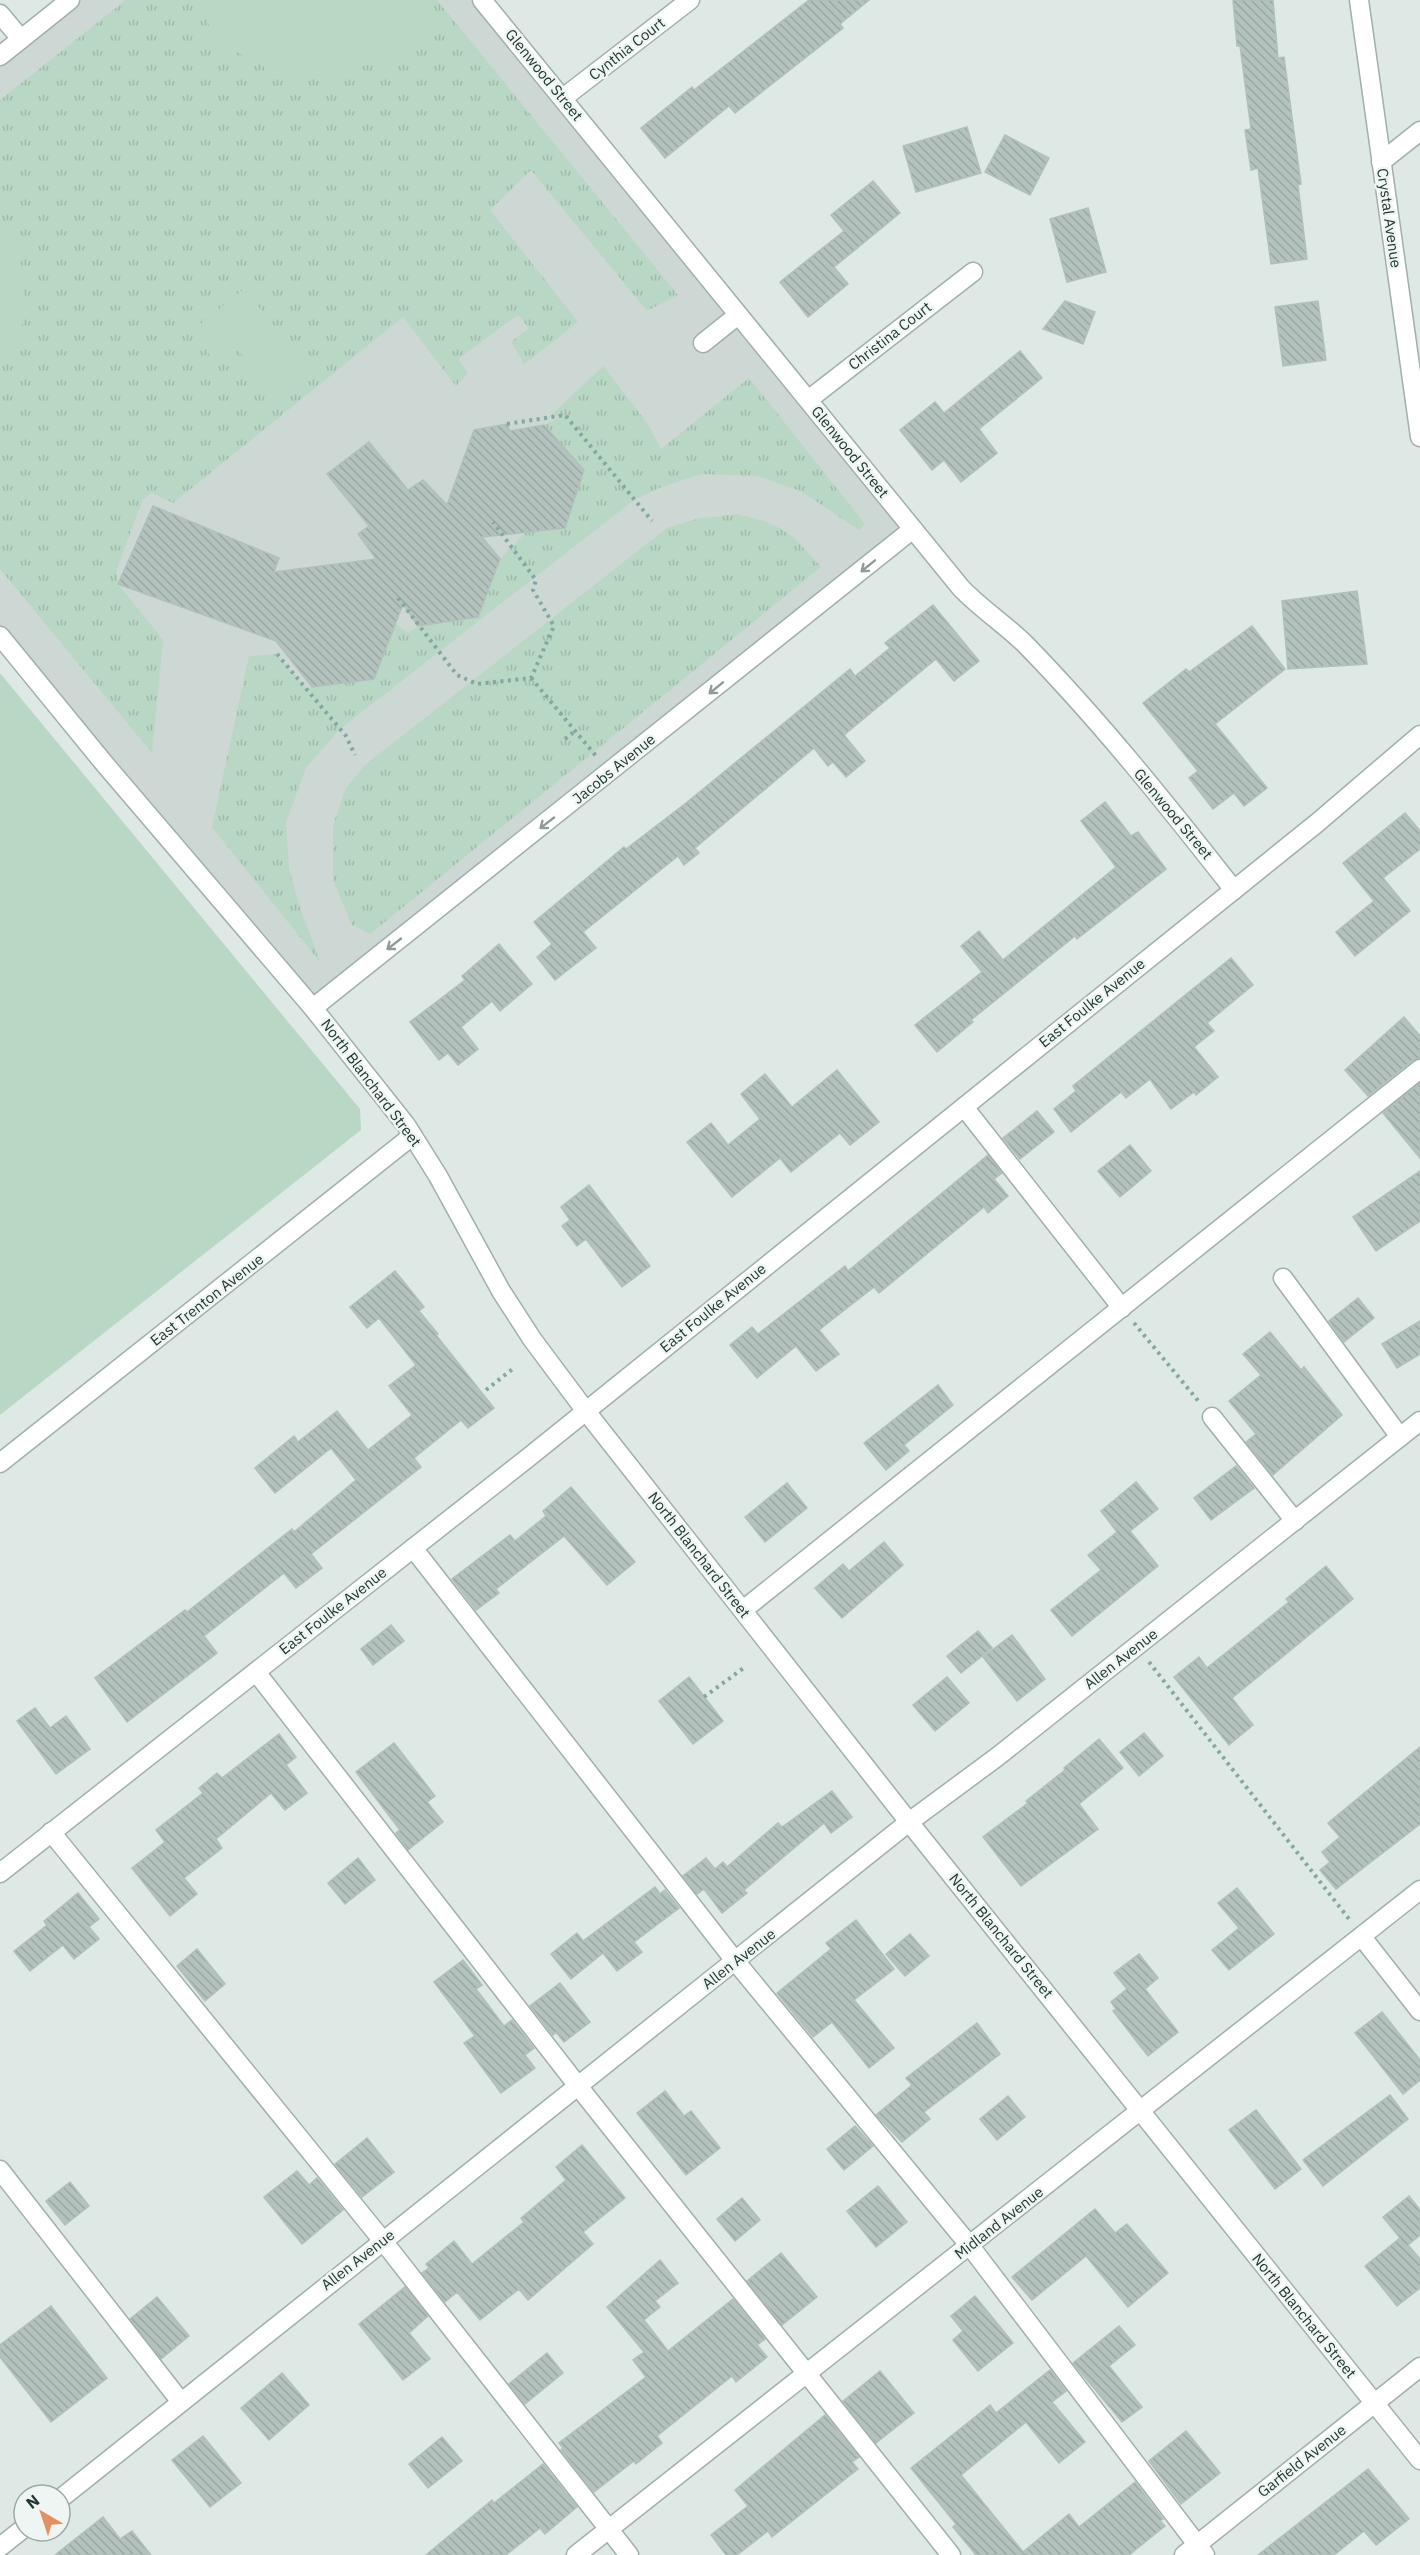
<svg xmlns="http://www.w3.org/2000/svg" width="1420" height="2555" viewBox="0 0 1420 2555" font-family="'IBM Plex Sans',sans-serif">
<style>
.built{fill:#cdd7d4}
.grass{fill:url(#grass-tufts)}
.park{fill:#b9d7c5}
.building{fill:url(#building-back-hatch);stroke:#b1c0bc;stroke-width:1.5}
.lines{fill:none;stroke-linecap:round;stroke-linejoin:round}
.minor-casing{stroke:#a2afac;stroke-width:21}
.path{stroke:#82a8a1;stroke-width:4;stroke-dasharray:3 4.5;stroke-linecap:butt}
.minor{stroke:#fff;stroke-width:18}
.oneway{stroke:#909a99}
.labels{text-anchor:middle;stroke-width:5;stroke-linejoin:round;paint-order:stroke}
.street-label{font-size:15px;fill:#213633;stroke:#eef5f2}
</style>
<defs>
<pattern id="grass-tufts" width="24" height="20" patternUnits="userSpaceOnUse" patternTransform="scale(1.5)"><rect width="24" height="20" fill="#b9d7c5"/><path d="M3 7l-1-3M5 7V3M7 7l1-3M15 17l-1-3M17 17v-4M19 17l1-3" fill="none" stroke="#9fb9aa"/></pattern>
<pattern id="building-back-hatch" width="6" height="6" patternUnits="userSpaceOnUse" patternTransform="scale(1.5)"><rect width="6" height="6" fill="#b4c2be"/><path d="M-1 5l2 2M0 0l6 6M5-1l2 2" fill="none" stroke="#9aa7a4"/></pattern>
</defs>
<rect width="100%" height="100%" fill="#dee8e5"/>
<polygon class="built" points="70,0 482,0 913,529 313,1008 0,636 0,56"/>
<g class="grass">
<polygon points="126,0 437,0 678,295 647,311 531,170 490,210 578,322 524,364 511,342 529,328 518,315 458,359 468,373 456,386 403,317 173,503 152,493 143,499 116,571 118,584 163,640 152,753 0,569 0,100"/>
<polygon points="603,366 647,423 661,449 749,378 865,524 859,530 801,491 757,476 701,474 659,488 634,500 340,729 306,768 286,822 289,869 299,905 320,962 212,827 249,656 277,654 306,688 373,679 395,623 408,633 418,626 478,617 500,559 526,532 565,528 584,470 544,425 563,416 549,417"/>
<path d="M736 514C784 525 789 531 821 567L370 934 352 925 333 880V825L346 788 365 765 667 528 697 519Z"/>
</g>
<g class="park">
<polygon points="200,0 423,0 443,26 390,61 289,80 214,40"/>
<polygon points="0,218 18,234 26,318 0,359"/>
<polygon points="244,289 306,365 273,392 235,346 215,361 191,332"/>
<polygon points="0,673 360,1109 361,1130 0,1415"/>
</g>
<g class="building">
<polygon points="809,0 869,0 840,24 843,28 735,113 729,106 665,158 641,128 692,87 694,90"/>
<polygon points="1233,0 1273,0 1278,58 1284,57 1301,184 1298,185 1307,259 1271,264 1258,168 1251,170 1245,130 1251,129 1240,46 1237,46"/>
<polygon points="967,127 981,173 916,192 903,146"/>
<polygon points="1005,135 1049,158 1030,195 985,172"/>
<polygon points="873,181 900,213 834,267 848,284 808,317 780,282 844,231 831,215"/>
<polygon points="1088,208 1106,272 1067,282 1050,219"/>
<polygon points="1065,301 1095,312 1083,344 1043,329"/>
<polygon points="1318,301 1326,360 1283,366 1275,307"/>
<polygon points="1020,351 1042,378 979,429 997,453 961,482 944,460 932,470 900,430 935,402 944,413"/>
<polygon points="507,424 510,431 544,425 584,470 565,528 482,537 500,559 478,617 418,626 403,604 374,679 312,687 276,641 118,584 153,506 279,558 274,572 376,559 358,534 369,526 327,474 369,442 408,490 423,480 447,505 474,430"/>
<polygon points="1357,591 1367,664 1288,669 1282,601"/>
<polygon points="933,605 979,661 954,681 936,659 844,735 865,761 846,777 833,762 828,766 814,748 695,848 699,853 684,865 678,856 583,932 596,948 555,980 537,957 552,944 534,922 624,847 626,849 686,803 850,669 855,676 890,648 885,643"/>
<polygon points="1252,626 1285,669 1215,724 1267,788 1244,806 1234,793 1213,809 1189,778 1198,771 1143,703 1186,669 1189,672"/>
<polygon points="1105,802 1131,836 1138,832 1166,869 1077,939 1075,936 971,1020 973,1022 937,1052 915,1025 982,972 961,946 979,931 1003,960 1116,867 1081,821"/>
<polygon points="1405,813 1420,831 1420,849 1383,878 1410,911 1355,956 1336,932 1374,901 1343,863"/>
<polygon points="499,944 532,984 500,1011 492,1001 461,1027 478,1049 458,1065 448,1053 439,1060 410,1022 465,980 462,976"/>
<polygon points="1231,958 1253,985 1207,1023 1214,1031 1194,1047 1218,1077 1196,1095 1194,1092 1171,1109 1150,1079 1126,1098 1121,1092 1071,1132 1054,1109 1076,1091 1073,1086"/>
<polygon points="1404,1017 1420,1036 1420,1058 1413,1060 1368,1096 1345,1070"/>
<polygon points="837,1070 879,1122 850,1145 840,1133 791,1172 780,1158 732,1197 687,1142 711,1123 728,1145 760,1119 741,1094 765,1074 792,1107"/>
<polygon points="1420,1083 1420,1158 1383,1113"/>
<polygon points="1037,1111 1054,1132 1020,1159 1003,1138"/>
<polygon points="1130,1145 1151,1171 1120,1197 1098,1171"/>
<polygon points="988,1155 1002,1173 994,1179 1008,1196 988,1213 984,1207 879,1293 874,1287 819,1330 839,1354 816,1371 796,1346 757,1378 730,1345 752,1327 758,1334 845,1266 848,1271"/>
<polygon points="1420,1171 1420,1221 1376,1251 1353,1217"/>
<polygon points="589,1185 650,1266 622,1287 586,1239 577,1246 562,1226 570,1220 561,1207"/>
<polygon points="395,1271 424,1307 419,1311 438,1334 436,1335 494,1408 468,1428 461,1420 414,1458 421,1467 311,1554 322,1568 296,1588 284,1573 204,1636 217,1653 127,1722 95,1678 185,1610 187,1612 292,1529 294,1532 356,1480 331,1448 275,1493 255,1468 294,1436 298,1442 337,1411 368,1450 412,1415 389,1386 416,1365 379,1318 367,1328 350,1307"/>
<polygon points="1358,1298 1374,1318 1344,1342 1329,1321"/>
<polygon points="1420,1321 1420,1354 1397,1368 1382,1344"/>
<polygon points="1270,1332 1301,1370 1304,1367 1342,1415 1273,1475 1246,1442 1256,1434 1229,1401 1261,1375 1243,1354"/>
<polygon points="938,1385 953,1405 904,1445 909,1451 886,1470 864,1443"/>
<polygon points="1236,1466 1254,1488 1211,1520 1194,1498"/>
<polygon points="1136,1482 1158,1509 1130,1531 1158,1566 1072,1636 1051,1610 1101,1570 1088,1555 1117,1532 1101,1511"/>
<polygon points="787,1483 807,1508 765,1542 745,1517"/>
<polygon points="571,1487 635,1562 607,1585 564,1536 496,1589 499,1593 476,1610 452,1579 510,1535 515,1541 546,1516 543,1511"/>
<polygon points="884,1542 903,1565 842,1618 815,1588 843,1564 849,1571"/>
<polygon points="1326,1566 1353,1599 1232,1698 1253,1725 1229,1745 1174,1677 1199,1657 1207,1668 1289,1602 1286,1599"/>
<polygon points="391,1625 404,1641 373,1665 361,1649"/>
<polygon points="978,1631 992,1648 961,1673 947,1656"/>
<polygon points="1012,1635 1045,1679 1017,1701 983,1657"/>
<polygon points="689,1677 723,1721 693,1744 659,1701"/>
<polygon points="947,1677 969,1703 935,1731 913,1705"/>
<polygon points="35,1708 50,1728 66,1716 90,1749 56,1774 17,1721"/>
<polygon points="1144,1733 1163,1756 1139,1776 1120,1752"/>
<polygon points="279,1734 296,1757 286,1765 307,1793 285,1810 271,1793 216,1839 222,1848 184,1878 197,1894 170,1916 132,1868 165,1842 156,1830 203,1793 199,1788 217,1773 222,1778"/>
<polygon points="1099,1739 1123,1768 1079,1804 1098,1829 1021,1886 983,1837 1028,1803 1026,1801 1065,1770 1064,1768"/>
<polygon points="394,1743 435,1796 427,1802 443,1822 408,1850 396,1833 400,1830 356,1772"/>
<polygon points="1420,1747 1420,1824 1336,1889 1320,1870 1330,1862 1322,1852 1340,1837 1328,1823"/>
<polygon points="832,1791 852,1817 831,1833 824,1823 744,1890 747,1893 722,1913 704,1889 697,1894 683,1876 706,1858 715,1869 723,1862 727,1867 778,1823 782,1827"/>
<polygon points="358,1858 375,1880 345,1904 328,1883"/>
<polygon points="655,1887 660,1894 665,1890 679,1908 634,1942 642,1952 617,1971 603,1953 571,1979 551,1954 577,1933 583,1941"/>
<polygon points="1237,1888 1274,1934 1229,1970 1212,1950 1239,1928 1218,1903"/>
<polygon points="78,1893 99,1919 89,1927 99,1939 74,1959 63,1945 30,1971 14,1951 47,1925 44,1921"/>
<polygon points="856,1920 894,1969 854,2000 894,2048 869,2068 832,2022 813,2037 777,1993 831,1949 826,1943"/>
<polygon points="910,1934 929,1956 905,1976 886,1954"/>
<polygon points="197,1949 225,1984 205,2001 177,1966"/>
<polygon points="1139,1954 1158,1978 1145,1989 1178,2032 1148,2056 1113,2011 1116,2009 1111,2002 1127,1989 1114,1973"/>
<polygon points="463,1960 482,1985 476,1989 504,2026 512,2020 534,2048 525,2055 535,2068 501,2093 464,2043 475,2036 434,1982"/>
<polygon points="560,1983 590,2022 564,2042 556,2032 553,2035 530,2006"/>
<polygon points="1382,2012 1420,2060 1420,2080 1403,2094 1355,2033"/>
<polygon points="977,2023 1000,2054 924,2112 930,2119 902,2142 876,2115 912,2085 906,2078"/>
<polygon points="665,2091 684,2116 691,2111 720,2148 686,2175 637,2113"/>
<polygon points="1390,2095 1408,2119 1323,2186 1303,2160"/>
<polygon points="1008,2096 1025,2117 997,2140 980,2119"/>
<polygon points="1256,2110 1301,2169 1275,2189 1229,2130"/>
<polygon points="855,2126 873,2146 844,2170 827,2149"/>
<polygon points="367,2138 394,2172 362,2197 335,2164"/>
<polygon points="582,2145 625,2198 583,2232 593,2244 528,2300 519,2289 480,2320 457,2292 445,2302 422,2273 429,2268 426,2264 454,2241 472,2264 524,2222 521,2218 566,2180 556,2167"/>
<polygon points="297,2171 309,2185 317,2178 343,2210 302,2244 264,2197"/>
<polygon points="70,2182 89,2206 65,2225 46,2201"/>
<polygon points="878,2186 907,2222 876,2247 847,2211"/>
<polygon points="1409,2196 1420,2210 1420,2235 1408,2245 1420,2259 1420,2288 1397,2306 1365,2266 1400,2238 1383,2217"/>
<polygon points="742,2198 760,2220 735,2241 717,2219"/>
<polygon points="1095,2209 1115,2233 1127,2224 1168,2273 1128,2307 1086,2256 1032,2300 1012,2277"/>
<polygon points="781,2253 817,2297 782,2325 747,2281"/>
<polygon points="660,2260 678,2283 655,2301 660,2307 644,2320 668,2351 733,2299 765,2339 757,2345 767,2357 736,2382 732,2376 657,2436 662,2443 636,2464 634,2461 594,2492 561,2450 563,2448 559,2443 646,2377 633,2360 644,2352 607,2307"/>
<polygon points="405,2287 428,2316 409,2333 430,2359 403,2380 359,2324"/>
<polygon points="975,2296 1013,2343 978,2371 953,2340 963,2331 951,2316"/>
<polygon points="157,2297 189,2336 161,2359 130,2319"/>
<polygon points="51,2306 107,2378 51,2422 0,2357 0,2345"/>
<polygon points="1119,2326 1135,2345 1109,2366 1142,2407 1122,2422 1073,2363"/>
<polygon points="547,2353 563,2373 525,2404 509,2384"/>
<polygon points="1050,2370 1066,2391 1052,2402 1085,2442 1059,2463 1026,2422 961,2475 1023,2552 1069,2514 1079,2527 1135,2482 1163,2519 1160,2521 1165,2526 1129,2555 976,2555 953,2527 956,2524 911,2468 990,2405 996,2413"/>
<polygon points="880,2371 914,2413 876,2443 843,2401"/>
<polygon points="282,2373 309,2405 269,2440 241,2408"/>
<polygon points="825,2415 859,2457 852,2462 858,2469 772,2537 768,2531 737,2555 726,2555 711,2535 748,2506 735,2490"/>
<polygon points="1186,2431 1220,2473 1181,2504 1149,2461"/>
<polygon points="203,2436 241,2483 210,2507 172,2460"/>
<polygon points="442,2437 462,2461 428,2488 409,2464"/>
<polygon points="543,2464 577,2507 545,2534 540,2528 506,2555 426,2555 492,2500 494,2503"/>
<polygon points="1368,2469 1409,2519 1376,2545 1364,2531 1334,2555 1258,2555"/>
<polygon points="103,2517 120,2539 132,2531 151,2555 55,2555"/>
</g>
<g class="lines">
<g class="minor-casing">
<g id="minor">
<path d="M482 0 961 588C981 609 1006 625 1026 645 1101 722 1168 806 1234 890"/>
<polyline points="1359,0 1420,437"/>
<polyline points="0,14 21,39"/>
<polyline points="0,56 70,0"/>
<polyline points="563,98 690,0"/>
<polyline points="1381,162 1420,131"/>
<polyline points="703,343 738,315"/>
<polyline points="808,400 973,272"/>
<polyline points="0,636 103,762 313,1008 406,1125 438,1176 501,1291 532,1339 585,1410 909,1822 1420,2460"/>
<polyline points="313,1008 913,529"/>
<polyline points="964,1107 1122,1308"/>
<polyline points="1283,1278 1400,1437"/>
<polyline points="1212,1417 1295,1521"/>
<polyline points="0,1463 412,1136"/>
<polyline points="413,1548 736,1962 970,2246 1205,2555"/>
<polyline points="743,1610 1420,1069"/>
<polyline points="256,1672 578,2086 951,2555"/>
<polyline points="51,1832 383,2241 629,2555"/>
<polyline points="0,1873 529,1457 1317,823 1420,735"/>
<polyline points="1362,1937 1420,2011"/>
<polyline points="0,2170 181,2402"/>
<polyline points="60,2499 909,1822 997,1757 1420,1421"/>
<polyline points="0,2547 24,2528"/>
<polyline points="576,2555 1420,1890"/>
<polyline points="1184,2555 1420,2367"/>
</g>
</g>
<g class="path">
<polyline points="507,424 565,415 652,521"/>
<polyline points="398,598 457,675 477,684 531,678 554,626 533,590 536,580 493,522"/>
<polyline points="277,654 346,736 355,755"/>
<polyline points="531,678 596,756"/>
<polyline points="565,739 575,731"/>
<polyline points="1134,1323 1200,1403"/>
<polyline points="486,1390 515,1367"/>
<polyline points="1149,1662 1349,1919"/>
<polyline points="704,1697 745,1667"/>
</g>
<use href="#minor" class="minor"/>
</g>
<defs><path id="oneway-shaft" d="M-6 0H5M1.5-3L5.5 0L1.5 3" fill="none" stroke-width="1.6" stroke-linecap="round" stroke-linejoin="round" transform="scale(1.5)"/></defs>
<g class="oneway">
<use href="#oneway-shaft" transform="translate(868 566) rotate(141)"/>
<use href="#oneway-shaft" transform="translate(716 688) rotate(141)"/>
<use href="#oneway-shaft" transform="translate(547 823) rotate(142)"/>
<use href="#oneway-shaft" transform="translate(394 944) rotate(142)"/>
</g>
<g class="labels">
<g class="street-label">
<text transform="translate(627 49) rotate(-38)" y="5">Cynthia Court</text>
<text transform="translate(544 75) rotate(51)" y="5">Glenwood Street</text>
<text transform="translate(1389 218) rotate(82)" y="5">Crystal Avenue</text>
<text transform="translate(890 336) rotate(-38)" y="5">Christina Court</text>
<text transform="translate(850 452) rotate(51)" y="5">Glenwood Street</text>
<text transform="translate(614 769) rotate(-39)" y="5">Jacobs Avenue</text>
<text transform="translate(1173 814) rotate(50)" y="5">Glenwood Street</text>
<text transform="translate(1092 1003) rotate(-39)" y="5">East Foulke Avenue</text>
<text transform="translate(371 1083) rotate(53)" y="5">North Blanchard Street</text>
<text transform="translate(207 1300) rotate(-38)" y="5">East Trenton Avenue</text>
<text transform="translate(713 1308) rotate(-39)" y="5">East Foulke Avenue</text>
<text transform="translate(699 1555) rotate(52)" y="5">North Blanchard Street</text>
<text transform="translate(333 1611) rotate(-38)" y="5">East Foulke Avenue</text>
<text transform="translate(1121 1659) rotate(-38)" y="5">Allen Avenue</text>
<text transform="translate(1001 1936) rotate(51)" y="5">North Blanchard Street</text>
<text transform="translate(739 1959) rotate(-38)" y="5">Allen Avenue</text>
<text transform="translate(999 2223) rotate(-38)" y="5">Midland Avenue</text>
<text transform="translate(358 2260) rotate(-38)" y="5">Allen Avenue</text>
<text transform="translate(1304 2316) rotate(51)" y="5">North Blanchard Street</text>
<text transform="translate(1302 2461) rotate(-38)" y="5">Garfield Avenue</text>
</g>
</g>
<g transform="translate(42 2513) rotate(321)"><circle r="28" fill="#eef5f2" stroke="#9ca9a6" stroke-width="1.5"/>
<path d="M0-4.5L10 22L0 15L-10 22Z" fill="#e29262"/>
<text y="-9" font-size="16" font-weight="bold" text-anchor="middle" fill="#213633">N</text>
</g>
</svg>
